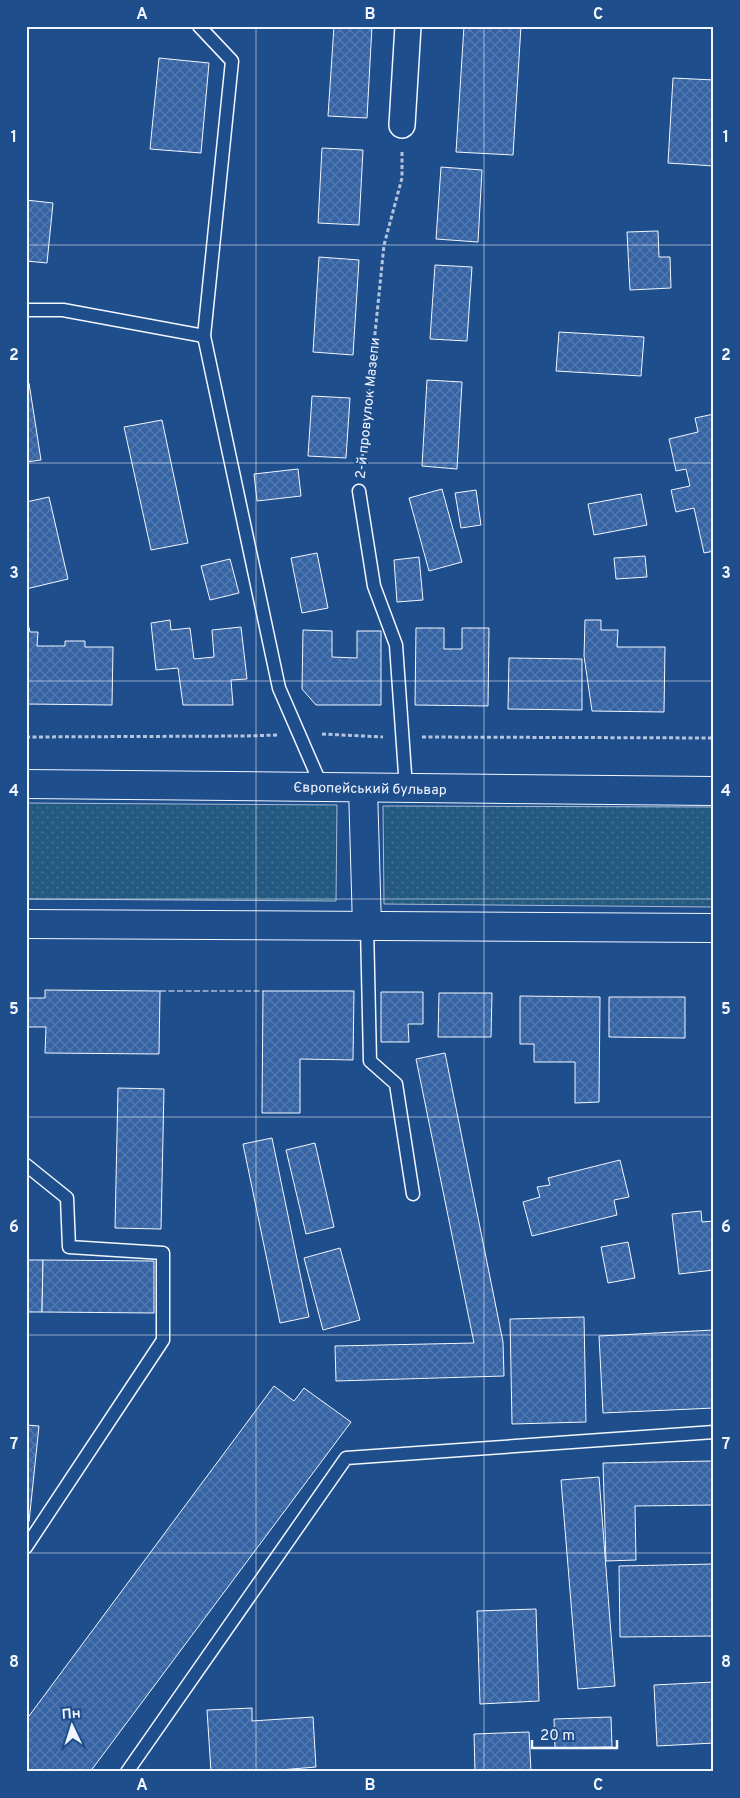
<svg xmlns="http://www.w3.org/2000/svg" width="740" height="1798" viewBox="0 0 740 1798" font-family="Overpass,sans-serif">
<style>
.grass{fill:url(#grass-dots);stroke:#a8bbd7}
.building{fill:url(#building-cross-hatch);stroke:#f2f6ff}
.lines{fill:none;stroke-linecap:round;stroke-linejoin:round}
.lane-casing{stroke:#f2f6ff;stroke-width:15}
.street-casing{stroke:#f2f6ff;stroke-width:28}
.primary-casing{stroke:#f2f6ff;stroke-width:30}
.path{stroke:#b3c4dc;stroke-width:3;stroke-dasharray:4 2.5;stroke-linecap:butt}
.lane{stroke:#1f4e8c;stroke-width:12}
.street{stroke:#1f4e8c;stroke-width:25}
.primary{stroke:#1f4e8c;stroke-width:28}
.fence{stroke:#f2f6ff;stroke-width:1;stroke-dasharray:6 2.5;stroke-linecap:butt}
.grid{fill:none;stroke:#f2f6ff;stroke-width:1;stroke-opacity:0.55}
.labels{text-anchor:middle;stroke-width:4;stroke-linejoin:round;paint-order:stroke}
.street-label{font-size:14px;fill:#f2f6ff;stroke:#1f4e8c}
.neatline{fill:none;stroke:#f2f6ff;stroke-width:2}
.grid-label{font-size:16px;text-anchor:middle;font-weight:bold;fill:#f2f6ff}
</style>
<defs>
<pattern id="grass-dots" width="8" height="8" patternUnits="userSpaceOnUse" patternTransform="scale(1.25)"><rect width="8" height="8" fill="#245a82"/><path d="M2 2h.1M6 6h.1" fill="none" stroke="#447295" stroke-width="1.8" stroke-linecap="round"/></pattern>
<pattern id="building-cross-hatch" width="8" height="8" patternUnits="userSpaceOnUse" patternTransform="scale(1.25)"><rect width="8" height="8" fill="#3563a3"/><path d="M0 0l8 8M0 8l8-8" fill="none" stroke="#537ab1"/></pattern>
</defs>
<rect width="100%" height="100%" fill="#1f4e8c"/>
<g class="grass">
<polygon points="26,803 337,805 336,901 26,899"/>
<polygon points="383,806 714,807 714,907 384,904"/>
</g>
<g class="building">
<polygon points="334,26 372,26 367,118 328,116"/>
<polygon points="464,26 521,26 513,155 456,152"/>
<polygon points="159,58 209,63 201,153 150,149"/>
<polygon points="673,78 714,80 714,166 668,163"/>
<polygon points="322,148 363,150 359,225 318,223"/>
<polygon points="441,167 482,170 478,242 436,239"/>
<polygon points="26,200 53,203 47,263 26,261"/>
<polygon points="658,231 659,257 670,257 671,288 630,290 627,232"/>
<polygon points="319,257 359,260 353,355 313,352"/>
<polygon points="435,265 472,267 467,341 430,339"/>
<polygon points="559,332 644,337 641,376 556,371"/>
<polygon points="427,380 462,382 457,469 422,466"/>
<polygon points="29,383 41,460 26,462 26,384"/>
<polygon points="312,396 350,398 346,458 308,456"/>
<polygon points="714,414 714,551 704,553 694,508 676,512 671,490 690,486 686,469 676,471 669,439 698,432 695,418"/>
<polygon points="162,420 188,543 151,550 124,427"/>
<polygon points="298,469 301,496 257,501 254,474"/>
<polygon points="442,489 462,562 429,571 409,498"/>
<polygon points="476,490 481,525 461,528 455,493"/>
<polygon points="641,494 647,525 594,535 588,504"/>
<polygon points="49,497 68,579 26,589 26,502"/>
<polygon points="317,553 328,608 302,613 291,558"/>
<polygon points="645,556 647,577 616,579 614,558"/>
<polygon points="419,557 423,600 397,602 394,560"/>
<polygon points="230,559 239,593 210,600 201,566"/>
<polygon points="713,591 714,591 714,712 712,712"/>
<polygon points="26,616 30,632 38,632 37,646 65,646 65,641 85,641 85,647 113,647 112,705 26,704"/>
<polygon points="170,620 171,630 190,628 194,659 214,657 212,630 241,627 247,679 231,680 233,705 183,705 178,668 156,670 151,623"/>
<polygon points="585,620 601,620 601,630 618,630 617,647 665,647 664,712 592,711 584,656"/>
<polygon points="416,628 444,628 444,649 462,649 462,628 489,628 488,706 415,705"/>
<polygon points="303,630 332,631 332,657 357,658 357,631 381,631 381,705 316,705 302,689"/>
<polygon points="509,658 582,659 582,710 508,709"/>
<polygon points="45,990 160,991 159,1054 45,1053 46,1027 28,1027 28,998 45,998"/>
<polygon points="263,991 354,991 353,1060 300,1059 300,1113 262,1113"/>
<polygon points="381,992 423,992 423,1024 408,1024 409,1042 381,1042"/>
<polygon points="439,993 492,993 491,1037 438,1037"/>
<polygon points="520,996 600,997 599,1102 575,1103 575,1062 534,1062 534,1044 520,1044"/>
<polygon points="609,997 685,997 685,1038 609,1037"/>
<polygon points="445,1053 503,1342 504,1376 336,1381 335,1346 474,1343 416,1059"/>
<polygon points="118,1088 164,1089 161,1229 115,1228"/>
<polygon points="272,1138 309,1317 280,1323 243,1144"/>
<polygon points="315,1143 334,1227 306,1234 286,1150"/>
<polygon points="620,1160 629,1197 614,1200 617,1215 532,1236 523,1202 540,1197 537,1187 550,1185 548,1178"/>
<polygon points="701,1211 702,1222 714,1221 714,1270 679,1274 672,1214"/>
<polygon points="628,1242 635,1278 608,1283 601,1247"/>
<polygon points="340,1248 360,1320 323,1330 304,1258"/>
<polygon points="26,1260 43,1260 42,1312 26,1312"/>
<polygon points="43,1260 154,1261 154,1313 42,1312"/>
<polygon points="584,1317 586,1422 512,1424 510,1319"/>
<polygon points="714,1330 714,1408 603,1413 599,1336"/>
<polygon points="274,1386 294,1401 304,1388 351,1422 90,1772 26,1772 26,1720"/>
<polygon points="26,1425 39,1426 29,1522 26,1522"/>
<polygon points="713,1451 714,1505 635,1506 636,1560 606,1561 603,1463 713,1461"/>
<polygon points="599,1477 615,1686 578,1689 561,1480"/>
<polygon points="714,1564 714,1636 620,1637 619,1566"/>
<polygon points="536,1609 539,1701 480,1704 477,1611"/>
<polygon points="714,1682 714,1743 657,1746 654,1685"/>
<polygon points="252,1708 252,1721 313,1717 316,1767 256,1772 211,1772 207,1710"/>
<polygon points="611,1717 612,1747 555,1748 554,1719"/>
<polygon points="529,1732 531,1772 475,1772 474,1734"/>
</g>
<g class="lines">
<g class="lane-casing">
<g id="lane">
<polyline points="199,26 232,61 204,336 279,688 322,787"/>
<polyline points="26,310 63,310 204,336"/>
<polyline points="359,491 374,586 396,645 406,788"/>
<polyline points="367,926 370,1061 396,1084 413,1194"/>
<polyline points="26,1165 67,1198 69,1247 163,1253 163,1340 26,1547"/>
<polyline points="127,1772 346,1458 714,1432"/>
</g>
</g>
<g class="street-casing">
<polyline id="street" points="402,125 408,26"/>
</g>
<g class="primary-casing">
<g id="primary">
<polyline points="26,784 714,791"/>
<polyline points="363,788 367,926"/>
<polyline points="26,924 714,928"/>
</g>
</g>
<g class="path">
<polyline points="361,471 384,245 402,178 402,151"/>
<polyline points="322,734 383,737"/>
<polyline points="26,737 246,736 278,735"/>
<polyline points="422,737 714,738"/>
</g>
<use href="#lane" class="lane"/>
<use href="#street" class="street"/>
<use href="#primary" class="primary"/>
<polyline class="fence" points="160,991 263,991"/>
</g>
<path class="grid" d="M256 26V1772M484 26V1772M26 245H714M26 463H714M26 681H714M26 899H714M26 1117H714M26 1335H714M26 1553H714"/>
<g class="labels">
<g class="street-label">
<text transform="translate(367 408) rotate(-84)" y="5">2-й провулок Мазепи</text>
<text transform="translate(370 788) rotate(1)" y="5">Європейський бульвар</text>
</g>
</g>
<rect width="740" height="1798" fill="none" stroke="#1f4e8c" stroke-width="55"/>
<g transform="translate(72 1726) rotate(356)" stroke="#1f4e8c" stroke-width="4" paint-order="stroke">
<path d="M0-4L9 19L0 12L-9 19Z" fill="#f2f6ff"/>
<text y="-8" font-size="14" font-weight="bold" text-anchor="middle" fill="#f2f6ff">Пн</text>
</g>
<path d="M532 1740v8h85v-8" fill="none" stroke="#f2f6ff" stroke-width="2.5"/>
<text x="540" y="1740" font-size="15" fill="#f2f6ff" stroke="#1f4e8c" stroke-width="4" paint-order="stroke">20 m</text>
<rect x="28" y="28" width="684" height="1742" class="neatline"/>
<g class="grid-label">
<text x="142" y="19">A</text>
<text x="370" y="19">B</text>
<text x="598" y="19">C</text>
<text x="14" y="142">1</text>
<text x="726" y="142">1</text>
<text x="14" y="360">2</text>
<text x="726" y="360">2</text>
<text x="14" y="578">3</text>
<text x="726" y="578">3</text>
<text x="14" y="796">4</text>
<text x="726" y="796">4</text>
<text x="14" y="1014">5</text>
<text x="726" y="1014">5</text>
<text x="14" y="1232">6</text>
<text x="726" y="1232">6</text>
<text x="14" y="1449">7</text>
<text x="726" y="1449">7</text>
<text x="14" y="1667">8</text>
<text x="726" y="1667">8</text>
<text x="142" y="1790">A</text>
<text x="370" y="1790">B</text>
<text x="598" y="1790">C</text>
</g>
</svg>
